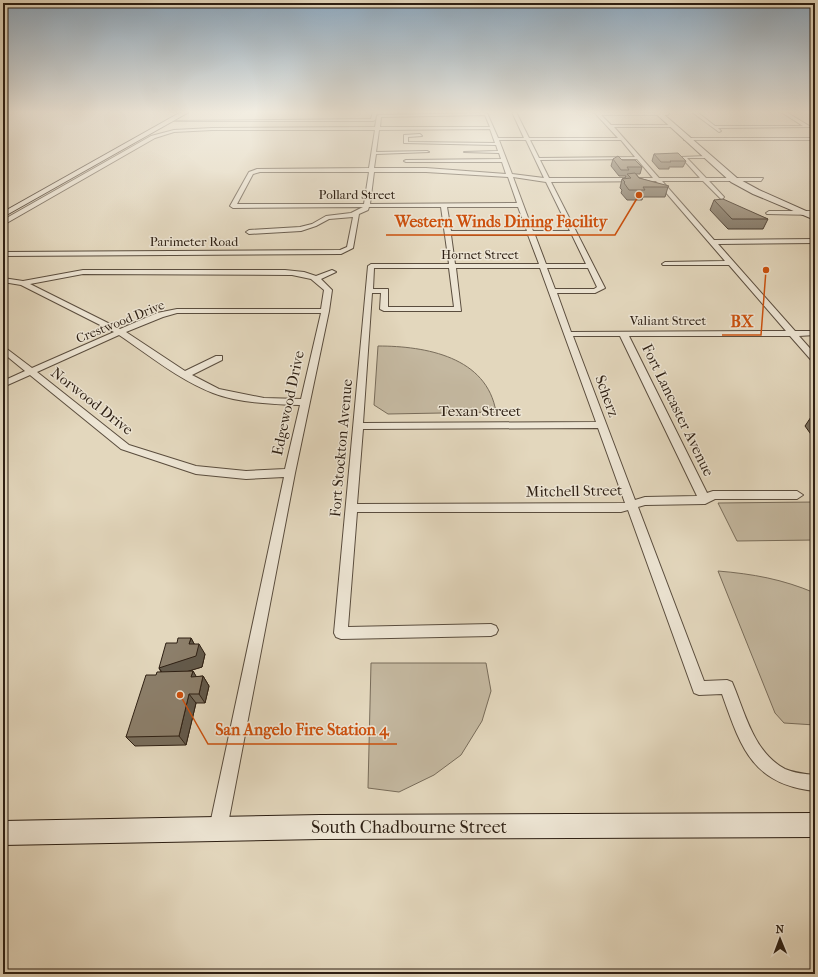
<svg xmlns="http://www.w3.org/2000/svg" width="818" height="977" viewBox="0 0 818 977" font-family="'IM FELL French Canon',serif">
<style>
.green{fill:#c4b8a0;stroke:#786c5a}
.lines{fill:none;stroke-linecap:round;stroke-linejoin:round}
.street-casing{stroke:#5a4d3e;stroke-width:2}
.secondary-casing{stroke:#2d1f13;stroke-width:2}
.street{fill:#ede5d4;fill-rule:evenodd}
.secondary{fill:#ede5d4;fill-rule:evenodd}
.wall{fill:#786d5c;stroke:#2d1f13}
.shaded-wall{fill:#62594b;stroke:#2d1f13}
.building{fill:#8c7f6b;stroke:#2d1f13}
.labels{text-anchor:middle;stroke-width:3;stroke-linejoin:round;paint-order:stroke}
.far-street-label{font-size:13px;fill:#2d1f13;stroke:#ede5d4}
.street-label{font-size:15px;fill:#2d1f13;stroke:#ede5d4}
.near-street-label{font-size:18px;fill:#2d1f13;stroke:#ede5d4}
.leader{fill:none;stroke:#cc500d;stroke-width:1.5}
.callout-dot{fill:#cc500d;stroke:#ede5d4;stroke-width:1.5}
.callout-label{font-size:16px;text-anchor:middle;font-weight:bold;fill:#cc500d;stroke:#ede5d4;stroke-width:3;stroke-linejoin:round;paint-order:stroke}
</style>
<rect width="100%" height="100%" fill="#e3d7bd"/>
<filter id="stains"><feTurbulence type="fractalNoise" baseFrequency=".005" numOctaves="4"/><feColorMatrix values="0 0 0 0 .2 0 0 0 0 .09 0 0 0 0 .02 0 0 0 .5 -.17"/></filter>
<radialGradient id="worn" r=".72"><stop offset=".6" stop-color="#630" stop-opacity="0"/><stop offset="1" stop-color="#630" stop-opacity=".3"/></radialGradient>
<g class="green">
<path d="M378 346C426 346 487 357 496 412L388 414 374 405Z"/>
<polygon points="815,502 815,540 737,541 718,503"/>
<path d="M718 571C753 574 782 579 815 593V725L784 723 775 713Z"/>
<polygon points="371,663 486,663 491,691 482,721 461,755 434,775 399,792 368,788"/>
</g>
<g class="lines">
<g class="street-casing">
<g id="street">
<polygon points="373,112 377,112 375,120 373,121 169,121 371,119"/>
<path d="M512 112H516L529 138H618L594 112 669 113 668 115H601L611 125H674L672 127H614L659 178H700L681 157 707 156 709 158H687L706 178H763L761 181H709L724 197 722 200 703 181H662L714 240 815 239V243L718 244 795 331H815V335L799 336 815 354V362L812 361 790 336H629L707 493 713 491H797L803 495 797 499H715L705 504 645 505 638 507 704 681 727 680 732 682C745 712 753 752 785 769 794 773 805 774 815 775V791C752 784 741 748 722 694L699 695 694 693 628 510 621 512H357L348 627 491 624 496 626 498 630 496 634 491 636 341 639 336 637 334 633 368 266 371 264H449L441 207H369L368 210 359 214 353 248 341 254 3 256V252L340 250 347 247 353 217 329 219 316 226 301 231 249 234 246 232 249 230 300 227 312 224 326 216 351 213 363 207 233 208 230 206 249 172 257 169 369 168 375 130H212L174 132 155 138 5 224 3 225V220L151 136 174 130 212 128 375 127 377 116 379 115 487 113 498 138H524ZM485 115 490 127H380L381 117ZM490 129 495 143 408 142V137L422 136 420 134 404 135V143L496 145 498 151 464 152 499 153 501 159 406 160 404 161 406 162H502L506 174 426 168H374L376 154 429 152 427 151 376 152 379 130ZM499 140H526L544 178 512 174ZM530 140H621L635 157 539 158ZM637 159 653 178H549L540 160ZM260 172H369L364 204H237L253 174ZM374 172H426L508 177 517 203 370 204ZM513 177 546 182 570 231H533ZM656 181 725 261 665 262 662 264 663 265H729L786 331 571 332 557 293H595L605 288 551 182ZM447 207H518L527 231H451ZM451 235H528L539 264H455ZM535 235H572L586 264H546ZM374 268H449L454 307H388V289H373ZM456 268H540L596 422 363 423 372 293H381L380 309 384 311H461ZM547 268H588L597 287 594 289H555ZM573 336H620L697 496 645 497 635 500ZM598 428 625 503 357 504 363 429Z"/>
<polygon points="692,112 697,112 715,126 803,126 781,112 786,112 811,127 718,128 721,131 719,132"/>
<polygon points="686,138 815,138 815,140 684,140"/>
<polygon points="769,211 814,211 815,215 767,214 766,213"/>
<path d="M83 270H285L304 272 316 276 332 270 336 272 321 279 332 290 329 311 295 473 227 829 224 835 218 838 212 835 209 829 284 477 246 479 196 474 121 449 30 375 3 387V381L25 371 3 353V346L32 368 114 332 21 285 3 282V278L23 281ZM83 274 292 275 311 279 324 290 321 309H177L157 313 120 329 30 284ZM177 313H321L301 399 264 398 219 389 192 375 222 360V356H216L185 371 126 332 163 317ZM119 335C149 355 179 380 213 393 238 403 273 404 300 405L285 469 246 471 196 466 129 445 37 372Z"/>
</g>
</g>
<g class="secondary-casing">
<g id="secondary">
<polygon points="181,112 189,112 3,217 3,212"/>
<polygon points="654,112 661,112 737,178 759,190 815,215 815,220 753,194 731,182"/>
<polygon points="815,813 815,837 320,839 3,845 3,821 320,815"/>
</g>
</g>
<use href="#street" class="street"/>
<use href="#secondary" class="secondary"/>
</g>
<g class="wall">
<polygon points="654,154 686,161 683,167 669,167 669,169 659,169 652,161"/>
<polygon points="613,159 622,160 642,167 640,174 636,174 639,178 668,187 665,197 643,197 642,200 627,200 621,193 622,190 620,188 622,179 625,178 626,176 619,176 611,166"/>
<polygon points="714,200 768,219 763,229 728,229 710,210"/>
<polygon points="813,414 815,414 815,440 805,426"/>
<polygon points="191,638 194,644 205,654 202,667 188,671 193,671 196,677 203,676 209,686 205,703 196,703 186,745 135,746 126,737 156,675 161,672 159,668"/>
</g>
<g class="shaded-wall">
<polygon points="191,638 197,649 189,644"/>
<polygon points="199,644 205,654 202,667 166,678 159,668"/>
<polygon points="193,671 199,681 191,677"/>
<polygon points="203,676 209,686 205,703 199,694"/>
<polygon points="189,694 196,703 186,745 179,736"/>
</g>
<g class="building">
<polygon points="678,153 686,161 670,161 671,162 661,162 654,154"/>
<polygon points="618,156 622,160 635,160 642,167 627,167 629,170 621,170 613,159"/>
<polygon points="635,173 639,178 669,186 668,187 643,187 645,190 629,190 624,183 625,182 622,179 631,178 627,174"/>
<polygon points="723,199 768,219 732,219 714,200"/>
<polygon points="178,638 191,638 189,644 199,644 196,656 159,668 166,643 177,643"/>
<polygon points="193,671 191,677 203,676 199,694 189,694 179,736 126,737 146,675 156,675 157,672"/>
</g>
<linearGradient id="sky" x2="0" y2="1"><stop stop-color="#8da9c0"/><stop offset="0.45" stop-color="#f2ede1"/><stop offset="1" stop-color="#f2ede1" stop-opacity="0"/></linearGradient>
<rect width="818" height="249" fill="url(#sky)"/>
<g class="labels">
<g class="far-street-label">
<text x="357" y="199">Pollard Street</text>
<text x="194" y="246">Parimeter Road</text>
<text x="480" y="259">Hornet Street</text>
<text x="668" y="325">Valiant Street</text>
<text transform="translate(120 321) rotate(-22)" y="5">Crestwood Drive</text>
</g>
<g class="street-label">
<text transform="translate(607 396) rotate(70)" y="5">Scherz</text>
<text transform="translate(92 401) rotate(38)" y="5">Norwood Drive</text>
<text transform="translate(288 403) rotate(-78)" y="5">Edgewood Drive</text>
<text transform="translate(678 410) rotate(64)" y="5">Fort Lancaster Avenue</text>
<text x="480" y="416">Texan Street</text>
<text transform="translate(341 448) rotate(-85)" y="5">Fort Stockton Avenue</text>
<text transform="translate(574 491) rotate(-1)" y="5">Mitchell Street</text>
</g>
<g class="near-street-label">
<text x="409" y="833">South Chadbourne Street</text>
</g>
</g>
<path class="leader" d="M639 195L615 235H386M766 270L761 335H722M180 695L208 744H397"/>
<g class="callout-dot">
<circle cx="639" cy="195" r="4"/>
<circle cx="766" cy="270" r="4"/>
<circle cx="180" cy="695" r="4"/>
</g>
<g class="callout-label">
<text x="501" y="227">Western Winds Dining Facility</text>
<text x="742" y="327">BX</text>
<text x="302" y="735">San Angelo Fire Station 4</text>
</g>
<rect width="818" height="977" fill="none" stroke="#e3d7bd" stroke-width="16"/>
<rect x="4" y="4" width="810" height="969" fill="none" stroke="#2d1f13" stroke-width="2"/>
<rect x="8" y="8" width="802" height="961" fill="none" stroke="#2d1f13"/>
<g transform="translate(780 939) rotate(359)" stroke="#ede5d4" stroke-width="3" paint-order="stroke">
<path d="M0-3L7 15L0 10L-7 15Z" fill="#2d1f13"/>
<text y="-6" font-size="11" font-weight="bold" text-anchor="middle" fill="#2d1f13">N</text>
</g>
<rect width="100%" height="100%" filter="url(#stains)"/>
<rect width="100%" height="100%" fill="url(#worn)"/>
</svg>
